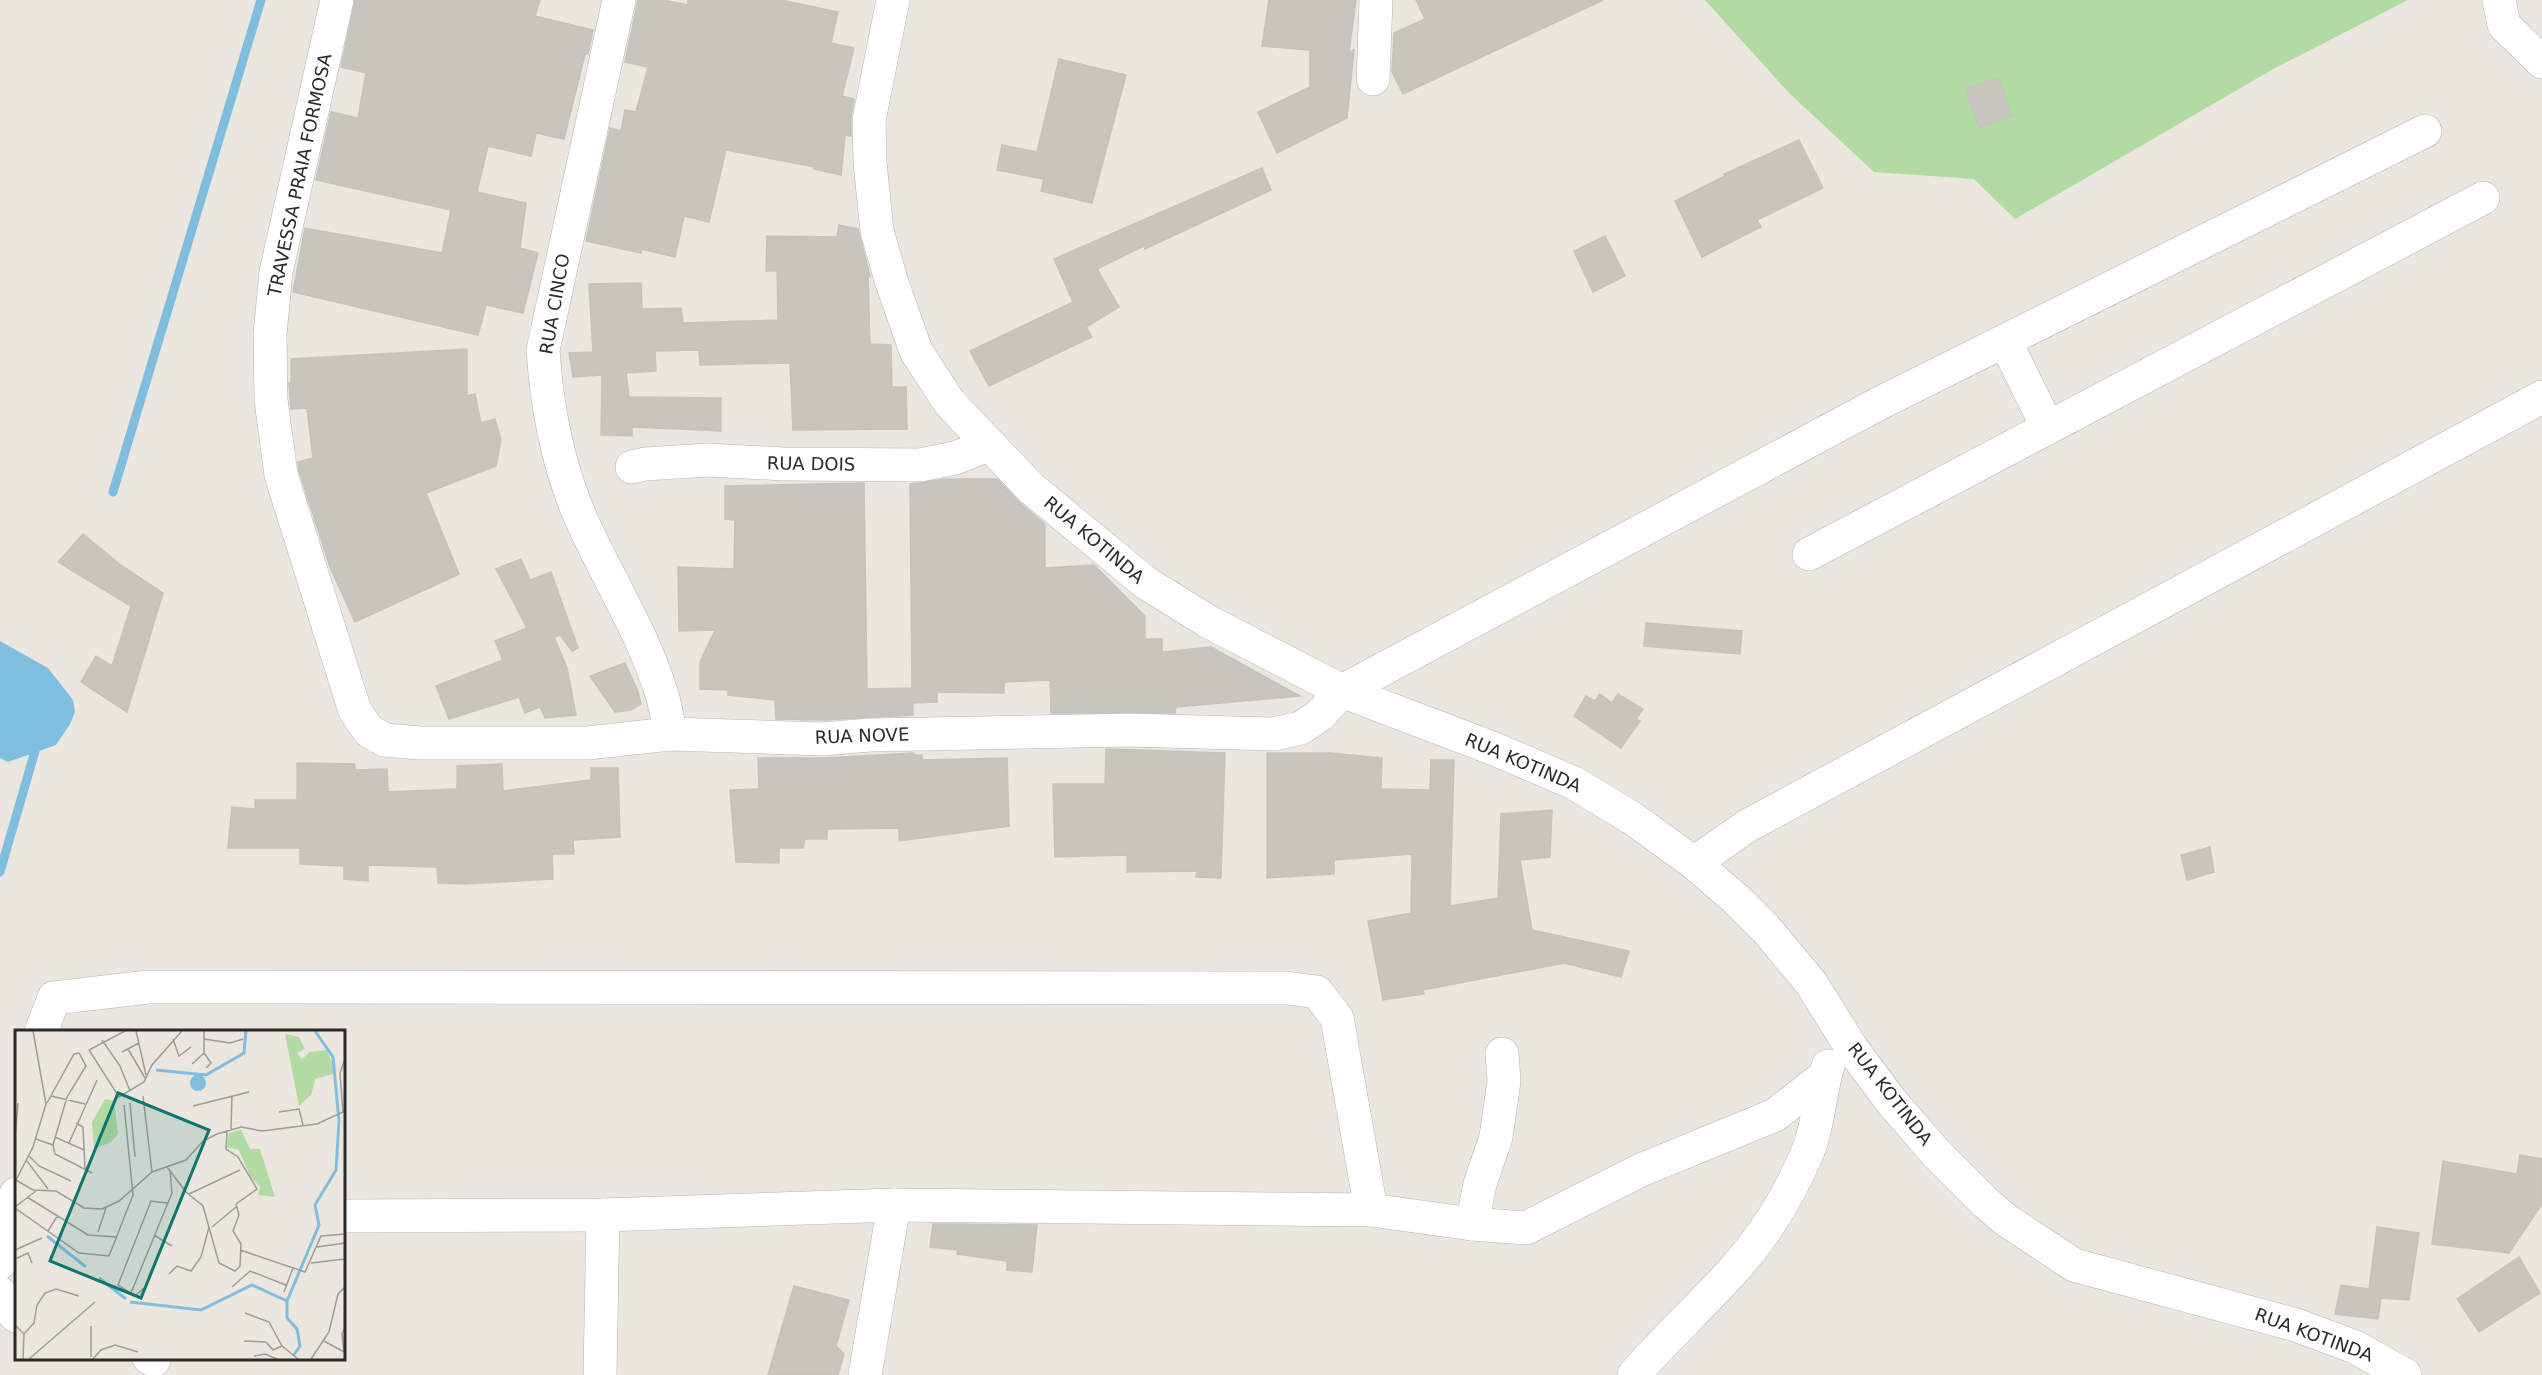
<svg xmlns="http://www.w3.org/2000/svg" width="2542" height="1375" viewBox="0 0 2542 1375" font-family="'DejaVu Sans',sans-serif">
<style>
.green{fill:#b1dba3}
.water{fill:#80bee0}
.lines{fill:none;stroke-linecap:round;stroke-linejoin:round}
.stream{stroke:#80bee0;stroke-width:9}
.building{fill:#c7c5be;stroke:#c6c3b9;stroke-width:1.5}
.minor-casing{stroke:#b3b4bd;stroke-width:34}
.minor{stroke:#fff;stroke-width:33}
.labels{text-anchor:middle;stroke-width:4.5;stroke-linejoin:round;paint-order:stroke}
.street-label{font-size:18px;fill:#2b2b2b;stroke:#fff}
.inset-river{fill:none;stroke:#80bee0;stroke-width:3}
.inset-road{fill:none;stroke:#9e9c97;stroke-width:1.5}
.view{fill:#0f766e;fill-opacity:0.15;stroke:#0f766e;stroke-width:3}
.inset-edge{fill:none;stroke:#2b2b2b;stroke-width:3}
</style>
<rect width="100%" height="100%" fill="#ebe7df"/>
<polygon class="green" points="1705,0 2408,0 2275,68 2015,219 1974,179 1874,172 1789,93"/>
<polygon class="water" points="0,641 48,668 73,700 75,712 70,724 56,745 8,762 0,758"/>
<g class="lines">
<g class="stream">
<polyline points="113,492 261,0"/>
<polyline points="0,872 37,744"/>
</g>
</g>
<g class="building">
<polygon points="355,0 540,0 535,16 593,30 588,54 585,54 564,139 536,133 531,156 488,146 477,192 526,203 520,248 538,253 523,313 486,305 478,335 293,292 305,228 442,253 451,210 316,180 331,112 358,118 366,73 341,67"/>
<polygon points="638,0 663,0 688,5 688,0 781,0 838,12 831,43 854,48 842,96 854,99 851,117 851,136 845,135 841,175 814,169 815,167 726,150 709,222 684,216 675,257 641,249 641,253 586,241 610,128 621,131 625,110 636,112 648,67 625,62"/>
<polygon points="1269,0 1356,0 1349,52 1354,50 1347,118 1277,153 1258,112 1310,87 1310,50 1262,46"/>
<polygon points="1416,0 1603,0 1403,94 1392,72 1394,33 1425,19"/>
<polygon points="1059,59 1126,75 1092,203 1041,191 1044,179 997,170 1002,145 1037,152"/>
<polygon points="1999,78 2012,116 1979,128 1965,89"/>
<polygon points="1799,140 1823,188 1757,220 1761,227 1702,257 1675,201 1725,176 1724,174"/>
<polygon points="1262,168 1271,190 1145,249 1144,246 1097,269 1119,307 1086,327 1092,337 989,386 970,351 1073,302 1054,259"/>
<polygon points="839,225 858,229 870,276 868,275 870,344 891,345 892,387 906,387 907,429 793,430 790,363 700,365 699,350 655,351 656,371 626,373 629,397 721,398 721,431 632,427 632,436 601,435 602,375 573,377 569,353 593,352 589,284 641,283 642,309 681,308 683,323 778,320 777,271 766,271 767,236 837,237"/>
<polygon points="1605,236 1625,276 1593,292 1574,251"/>
<polygon points="467,349 467,396 475,394 481,423 495,419 501,440 496,466 426,493 459,574 355,622 330,567 299,471 298,462 313,458 307,408 291,409 289,383 291,383 291,359"/>
<polygon points="946,479 997,479 1019,502 1045,524 1045,568 1094,565 1145,616 1145,639 1162,639 1162,652 1211,647 1300,696 1176,707 1175,713 1051,713 1050,680 1004,682 1004,693 937,692 937,702 913,703 913,715 822,720 776,719 775,700 728,695 728,690 700,689 700,662 715,630 679,631 678,567 734,569 735,520 725,519 725,486 864,483 867,689 912,688 910,484"/>
<polygon points="83,534 122,566 163,593 127,712 81,682 96,656 112,666 131,606 58,562"/>
<polygon points="521,559 530,580 551,572 578,648 572,651 560,635 554,637 567,668 576,715 545,718 540,707 525,713 519,697 449,719 436,686 503,660 495,641 527,628 496,569"/>
<polygon points="1646,623 1742,631 1740,654 1644,646"/>
<polygon points="625,663 637,689 641,704 631,710 615,712 590,676"/>
<polygon points="1600,694 1612,703 1618,694 1643,709 1636,719 1640,721 1621,748 1574,716 1586,696 1595,701"/>
<polygon points="1106,749 1225,753 1221,878 1196,877 1197,871 1127,872 1127,855 1055,857 1053,784 1105,784"/>
<polygon points="914,753 914,755 922,755 922,760 1007,758 1009,826 899,841 899,828 827,829 827,839 805,839 803,848 779,848 779,863 736,862 730,790 759,789 758,758 823,758"/>
<polygon points="1267,753 1330,753 1382,758 1381,789 1430,790 1431,760 1454,760 1450,906 1498,898 1501,814 1552,810 1550,857 1520,860 1532,930 1629,951 1621,977 1564,963 1423,990 1424,994 1383,1000 1368,921 1411,913 1412,854 1334,860 1334,874 1267,878"/>
<polygon points="297,763 354,764 356,770 387,769 388,792 457,789 457,766 502,764 503,791 591,780 591,768 618,768 620,837 573,840 574,854 552,854 553,879 463,884 438,883 437,867 368,865 368,881 344,879 344,866 300,864 300,848 228,848 232,807 255,809 255,800 297,800"/>
<polygon points="2210,847 2214,872 2187,880 2181,855"/>
<polygon points="2520,1155 2542,1159 2542,1204 2509,1253 2432,1244 2443,1161 2517,1174"/>
<polygon points="933,1224 1037,1225 1032,1272 1007,1270 1007,1261 957,1254 958,1250 930,1247"/>
<polygon points="2377,1227 2419,1233 2409,1300 2381,1298 2378,1319 2335,1314 2341,1285 2369,1289"/>
<polygon points="2519,1257 2540,1293 2479,1332 2457,1299"/>
<polygon points="794,1286 849,1300 836,1346 844,1354 838,1375 768,1375"/>
</g>
<g class="lines">
<g class="minor-casing">
<g id="minor">
<polyline points="337,0 276,272 270,334 271,400 281,475 355,711 369,731 385,740 420,743 587,743 670,734 822,739 870,735 1129,730 1273,734 1301,728 1320,715 1342,691 1880,403 2425,131"/>
<path d="M619 0 543 350C547 409 558 468 583 523 609 581 645 636 663 698 666 709 668 722 670 734"/>
<polyline points="893,0 869,120 870,163 877,231 892,283 916,351 949,402 1031,488 1146,583 1209,622 1342,691 1497,750 1574,783 1632,818 1694,863 1736,899 1766,929 1811,983 1853,1050 1891,1101 1936,1153 1986,1203 2006,1220 2074,1265 2296,1325 2355,1347 2405,1375"/>
<polyline points="2499,0 2504,25 2542,62"/>
<polyline points="1373,79 1376,0"/>
<polyline points="2005,341 2048,428"/>
<polyline points="632,467 645,464 708,460 784,464 920,465 955,458 988,445"/>
<polyline points="1809,554 2483,198"/>
<polyline points="1694,863 1747,826 2542,397"/>
<polyline points="41,1032 54,998 148,987 1286,988 1317,992 1337,1018 1371,1210"/>
<polyline points="344,1216 603,1215 894,1205 1371,1210 1472,1224 1526,1228 1641,1170 1775,1115 1825,1076"/>
<polyline points="1472,1224 1480,1184 1496,1137 1504,1081 1502,1054"/>
<polyline points="0,1263 16,1194"/>
<polyline points="0,1293 5,1304 16,1316"/>
<polyline points="149,1358 154,1360"/>
<polyline points="600,1375 603,1215"/>
<polyline points="865,1375 894,1205"/>
<path d="M1634 1375C1664 1340 1698 1309 1729 1275 1762 1240 1789 1196 1808 1151 1819 1124 1819 1094 1828 1066"/>
</g>
</g>
<use href="#minor" class="minor"/>
</g>
<g class="labels">
<g class="street-label">
<text transform="translate(300 175) rotate(-78)" y="6">TRAVESSA PRAIA FORMOSA</text>
<text transform="translate(555 304) rotate(-80)" y="6">RUA CINCO</text>
<text transform="translate(811 464) rotate(1)" y="6">RUA DOIS</text>
<text transform="translate(1094 540) rotate(40)" y="6">RUA KOTINDA</text>
<text transform="translate(862 736) rotate(-2)" y="6">RUA NOVE</text>
<text transform="translate(1523 763) rotate(23)" y="6">RUA KOTINDA</text>
<text transform="translate(1890 1094) rotate(52)" y="6">RUA KOTINDA</text>
<text transform="translate(2314 1335) rotate(20)" y="6">RUA KOTINDA</text>
</g>
</g>
<g transform="translate(15 1030)">
<rect width="330" height="330" fill="#ebe7df"/>
<path d="M270 4 284 7 290 19 282 23 287 29 295 22 312 20 321 43 300 49 296 65 284 76ZM90 69 99 71 103 104 96 112 79 119 77 92ZM226 100 235 119H245L260 167 243 165 245 157 235 146 224 120 212 117 214 103Z" fill="#b1dba3"/>
<path d="M175 53a8 8 0 1 1 16 0a8 8 0 1 1-16 0Z" fill="#80bee0"/>
<path class="inset-river" d="M141 40 191 45 229 23 231 1M32 206 71 237M84 248 111 269M115 272 186 280 237 255 272 271M278 326 285 316 282 299 272 288V271L304 195 300 175 321 140 324 91 318 27 300 1"/>
<path class="inset-road" d="M110 1 74 20 104 67 129 52 137 35 167 1M121 1 131 45M158 9 164 26 176 17M189 9 215 13 228 9M87 10 105 36 115 61M113 19 130 48M107 22 124 13M189 23 196 33 191 38M177 34 189 23V1M36 66 70 74M128 66 137 142M115 73 120 127M178 76 234 62M264 82 284 79 288 95M328 83 325 43 330 29M61 93 68 97 70 139M216 100 217 66M0 107 3 73M40 107 69 120M21 109 38 115 52 67 71 36 64 23 59 24 32 73M54 113 82 50M38 115 40 124 77 143M14 126 24 136 56 151M12 131 33 159M152 137 171 162 188 176 204 233 220 241 225 236 226 214 218 201 224 185 221 174 242 159 223 127 211 119 212 101M1 150 18 160 41 161 69 178 87 179 104 171 137 142 171 130 188 111 202 104 226 97 247 101 302 94 330 81M0 152 18 117 31 74 18 1M174 164 225 140M12 167 73 205 101 207M0 177 21 161M0 178 64 223 94 226 118 165 109 75M197 197 221 177M33 201 43 185M83 202 91 178M139 205 157 216M302 217 330 213M0 220 27 208M225 220 290 242 306 206 330 204M0 229 13 223 17 233M296 233 330 229M154 244 162 236 176 241 186 227 194 197M217 257 235 241 271 255M129 258 120 266 103 255 136 171 152 173M269 262 278 238M116 263 157 163 155 140M230 283 254 292 267 316 283 329M0 295 9 304 8 329M76 296V327M9 304 19 293 22 275 30 263 41 259 64 266M229 311 251 312 258 320 267 316M309 311 329 322M329 322 327 304 330 297M239 326 250 324 262 329M14 329 80 272M78 329 86 320 100 315 123 322M296 329 314 302 323 264 330 257"/>
<path class="view" d="M103 63 194 100 126 268 35 231Z"/>
<rect width="330" height="330" class="inset-edge"/>
</g>
</svg>
